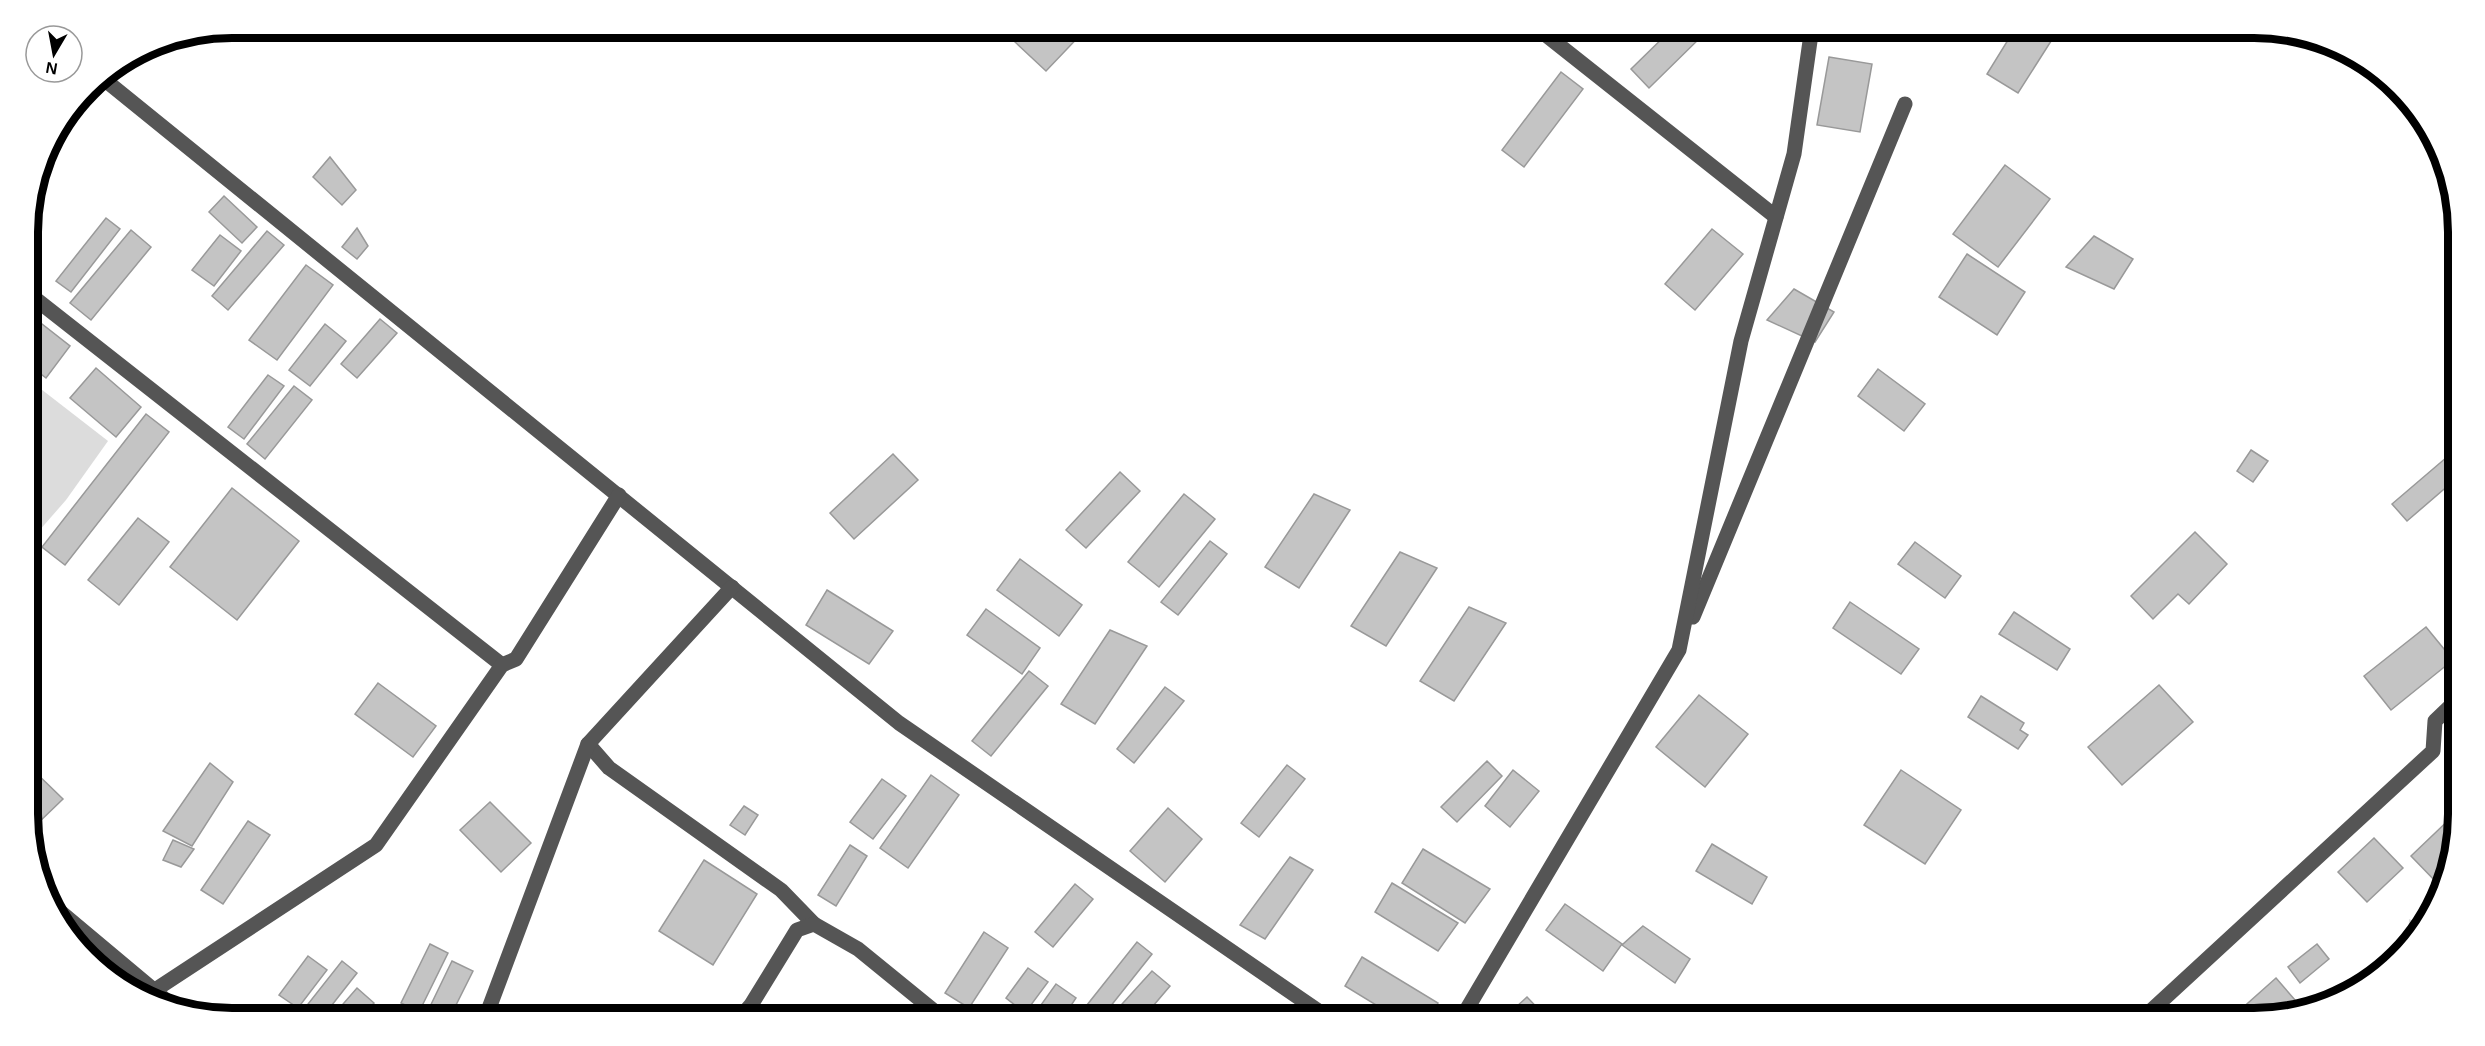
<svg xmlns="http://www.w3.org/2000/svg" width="2485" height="1046" viewBox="0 0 2485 1046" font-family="Helvetica,sans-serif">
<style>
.green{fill:#dcdcdc}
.building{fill:#c4c4c4;stroke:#999;stroke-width:1.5}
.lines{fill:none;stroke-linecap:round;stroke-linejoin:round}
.minor{stroke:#555;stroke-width:15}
.rim{fill:none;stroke:#000;stroke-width:8}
</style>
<rect width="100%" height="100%" fill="#fff"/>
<g class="green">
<polygon points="28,379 108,441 66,500 38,532 28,524"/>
<polygon points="2409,919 2424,925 2410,944 2408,942"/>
</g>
<g class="building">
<polygon points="999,27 1086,27 1087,28 1046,71"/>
<polygon points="1674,27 1700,27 1705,33 1649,88 1631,69"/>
<polygon points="2016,27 2060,27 2018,93 1987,74"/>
<polygon points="1829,57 1872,64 1860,132 1817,125"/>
<polygon points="1561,72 1583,89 1524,167 1502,150"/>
<polygon points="330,157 356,190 342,205 313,177"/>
<polygon points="2005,165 2050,199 1998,267 1953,234"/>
<polygon points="224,196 257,227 242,243 209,212"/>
<polygon points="106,218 120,229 71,292 56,281"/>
<polygon points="357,228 368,246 357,259 342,247"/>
<polygon points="1712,229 1743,254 1695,310 1665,284"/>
<polygon points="131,230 151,247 91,320 70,303"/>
<polygon points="267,231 284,245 228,310 212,296"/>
<polygon points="220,235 241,251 214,286 192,270"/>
<polygon points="2094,236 2133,259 2114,289 2066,267"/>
<polygon points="1967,254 2025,292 1997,335 1939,297"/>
<polygon points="306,265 333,285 277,360 249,340"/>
<polygon points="1794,289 1834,312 1815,342 1767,320"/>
<polygon points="28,313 70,346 46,378 28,364"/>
<polygon points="380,319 397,333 357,378 341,364"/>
<polygon points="325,324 346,341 310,386 289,370"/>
<polygon points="96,368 141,407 116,437 70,398"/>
<polygon points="1878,369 1925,404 1904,431 1858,396"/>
<polygon points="268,375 284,386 244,439 228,427"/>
<polygon points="294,386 312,400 265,459 247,444"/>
<polygon points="146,414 169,432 65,565 42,547"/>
<polygon points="2251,450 2268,461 2253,482 2237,471"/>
<polygon points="2454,451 2457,455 2457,478 2407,521 2392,504"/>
<polygon points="893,454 918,480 854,539 830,513"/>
<polygon points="1120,472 1140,491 1086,548 1066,530"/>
<polygon points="232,488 299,541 237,620 170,567"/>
<polygon points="1184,494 1215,519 1159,587 1128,562"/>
<polygon points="1314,494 1350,510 1299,588 1265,567"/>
<polygon points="138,518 169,542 119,605 88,580"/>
<polygon points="2195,532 2227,564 2189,604 2178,594 2153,619 2131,596"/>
<polygon points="1210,541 1227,554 1178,615 1161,602"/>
<polygon points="1915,542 1961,576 1945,598 1898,564"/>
<polygon points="1400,552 1437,568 1386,646 1351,626"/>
<polygon points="1020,559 1082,605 1059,636 997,590"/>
<polygon points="827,590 893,631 869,664 806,625"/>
<polygon points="1850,602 1919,649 1901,674 1833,628"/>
<polygon points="1469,607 1506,623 1454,701 1420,681"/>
<polygon points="986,609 1040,648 1022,674 967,635"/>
<polygon points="2014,612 2070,649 2057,670 1999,634"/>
<polygon points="2426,627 2453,660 2391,710 2364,676"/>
<polygon points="1110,630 1147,646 1095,724 1061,704"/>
<polygon points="1029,671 1048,686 991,756 972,741"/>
<polygon points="378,683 436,726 413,757 355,714"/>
<polygon points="2159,685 2193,722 2122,785 2088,747"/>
<polygon points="1165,687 1184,701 1134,763 1117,749"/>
<polygon points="1699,695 1748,734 1705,787 1656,747"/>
<polygon points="1981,696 2024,723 2020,730 2028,735 2018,749 1968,717"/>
<polygon points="1487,761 1502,776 1457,822 1441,807"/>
<polygon points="210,763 233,782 192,846 163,831"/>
<polygon points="1287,765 1305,779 1259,837 1241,823"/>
<polygon points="31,768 63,799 34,827 29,821 29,770"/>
<polygon points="1513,770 1539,791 1510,827 1485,806"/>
<polygon points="1901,770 1961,810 1925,864 1864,825"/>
<polygon points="931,775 959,795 908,868 880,848"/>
<polygon points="882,779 906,796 873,839 850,822"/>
<polygon points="490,802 531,843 501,872 460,830"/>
<polygon points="744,806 758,815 745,835 730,825"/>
<polygon points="1168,808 1202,839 1165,882 1130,851"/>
<polygon points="2456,813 2458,815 2445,879 2439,885 2411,856"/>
<polygon points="248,821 270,835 223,904 201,890"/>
<polygon points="2374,838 2403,868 2367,902 2338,872"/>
<polygon points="173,840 194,849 181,867 163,860"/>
<polygon points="1712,844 1767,877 1752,904 1696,871"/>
<polygon points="850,845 867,856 836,906 818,895"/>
<polygon points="1423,849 1490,889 1465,923 1402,883"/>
<polygon points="1290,857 1313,870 1265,939 1240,925"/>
<polygon points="704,860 757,894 713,965 659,931"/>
<polygon points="1392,883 1458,923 1438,951 1375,912"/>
<polygon points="1075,884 1093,899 1053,947 1035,932"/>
<polygon points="1565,904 1622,944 1603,971 1546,930"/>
<polygon points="1643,926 1690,959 1675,983 1622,945"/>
<polygon points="984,932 1008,948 969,1008 945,993"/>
<polygon points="1137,942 1152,954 1102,1017 1087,1005"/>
<polygon points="430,944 448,953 419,1012 401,1003"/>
<polygon points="2317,944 2329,959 2300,983 2288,967"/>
<polygon points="308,956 327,970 298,1008 279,995"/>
<polygon points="1362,957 1438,1003 1429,1019 1399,1019 1345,986"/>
<polygon points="342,961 357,973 321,1019 297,1018"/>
<polygon points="452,961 473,971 449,1019 424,1019"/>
<polygon points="1028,968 1048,982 1025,1013 1006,998"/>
<polygon points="2384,968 2367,984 2360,986"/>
<polygon points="1152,971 1170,986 1142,1019 1118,1019 1113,1014"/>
<polygon points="2276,978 2301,1007 2266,1019 2230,1019"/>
<polygon points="1056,984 1076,998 1062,1019 1031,1019"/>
<polygon points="357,988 374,1003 360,1019 330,1019"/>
<polygon points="1527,997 1548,1019 1509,1019 1506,1016"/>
<polygon points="274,1009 286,1019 265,1019"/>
</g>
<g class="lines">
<g class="minor">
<polyline points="1536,27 1776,217"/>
<polyline points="100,76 899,723 1330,1019"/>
<polyline points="28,293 502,665"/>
<polyline points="1693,617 1905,104"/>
<polyline points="588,744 609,768 781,890 814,924"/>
<polyline points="57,909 174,1007"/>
<polyline points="155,990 376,845 502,665 516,659 619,495"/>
<polyline points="485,1019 588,744 732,587"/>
<polyline points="739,1019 751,1005 797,930 814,924 858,949 944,1019"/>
<polyline points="1461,1019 1679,650 1741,341 1794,154 1812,27"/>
<polyline points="2142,1019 2433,751 2435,721 2458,699"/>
</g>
</g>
<path d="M0 0H2485V1046H0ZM232 38H2254A194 194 0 0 1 2448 232V814A194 194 0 0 1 2254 1008H232A194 194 0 0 1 38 814V232A194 194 0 0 1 232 38Z" fill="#fff" fill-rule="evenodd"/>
<path class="rim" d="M232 38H2254A194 194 0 0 1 2448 232V814A194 194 0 0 1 2254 1008H232A194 194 0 0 1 38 814V232A194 194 0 0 1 232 38Z"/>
<g transform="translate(54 54) rotate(190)"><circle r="28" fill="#ffffff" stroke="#999999" stroke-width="1.5"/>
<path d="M0-4.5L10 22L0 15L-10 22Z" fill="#000000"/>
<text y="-9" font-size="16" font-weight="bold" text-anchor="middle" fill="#000000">N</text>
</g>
</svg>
